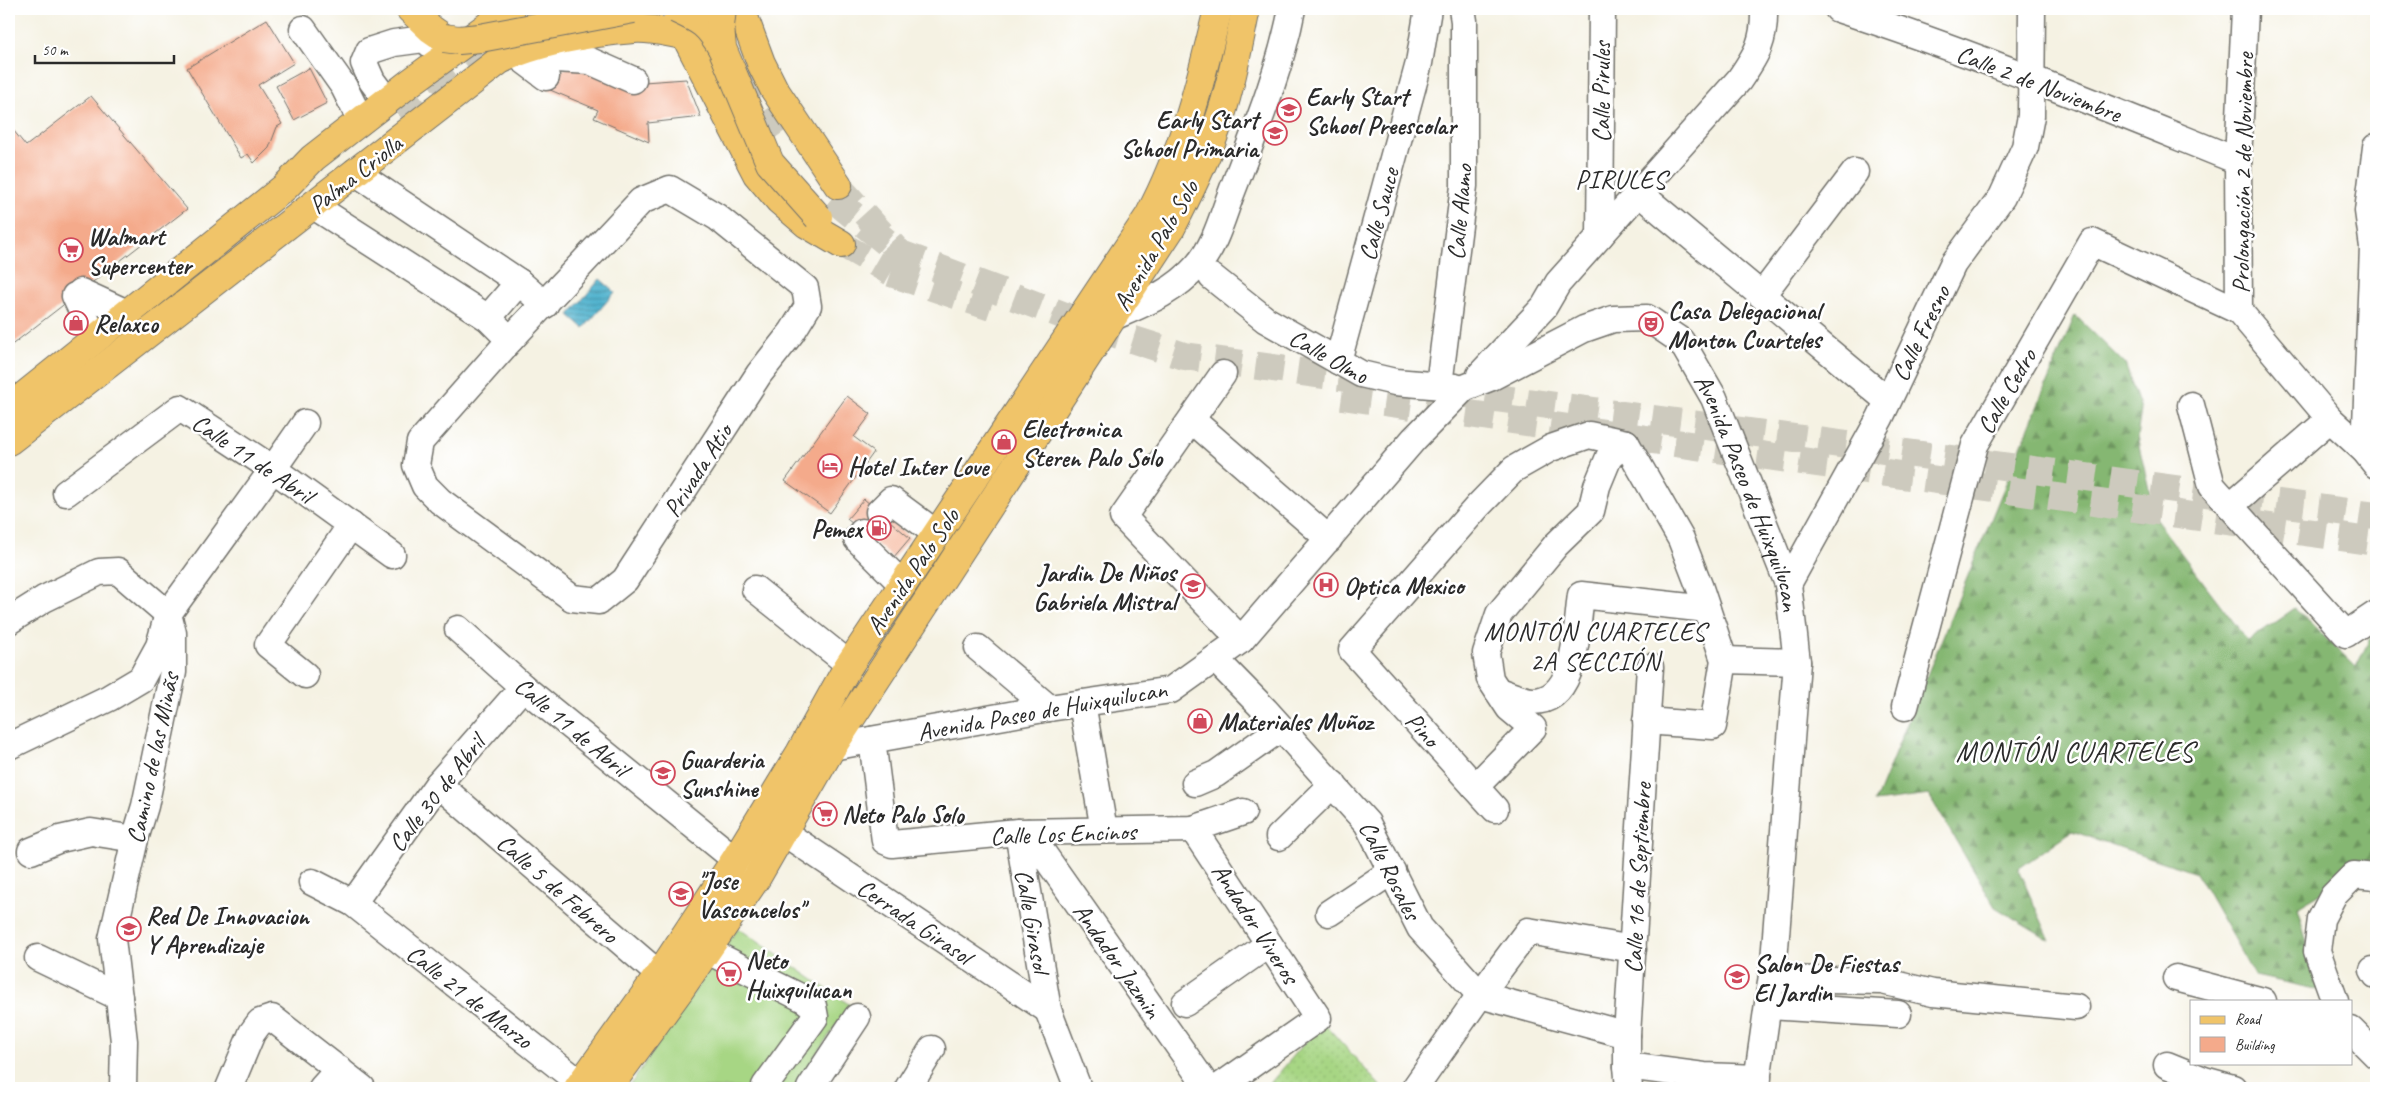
<svg xmlns="http://www.w3.org/2000/svg" width="2385" height="1097" viewBox="0 0 2385 1097" font-family="Caveat,sans-serif">
<style>
.grass{fill:url(#grass-dots);stroke:#698058}
.forest{fill:url(#forest-firs);stroke:#58714e}
.pitch{fill:#a7d684;stroke:#698058}
.water{fill:url(#water-rules);stroke:#3d6e7c}
.building{fill:#f4aa8b}
.lines{fill:none;stroke-linecap:round;stroke-linejoin:round}
.minor-tunnel{stroke:#cdcabe;stroke-width:26;stroke-dasharray:26 13;stroke-linecap:butt}
.major-tunnel{stroke:#cdcabe;stroke-width:28;stroke-dasharray:28 14;stroke-linecap:butt}
.minor-casing{stroke:#72716b;stroke-width:29}
.major-casing{stroke:#72716b;stroke-width:30}
.minor{stroke:#fff;stroke-width:26}
.major{stroke:#f0c469;stroke-width:28}
.major-bridge-casing{stroke:#72716b;stroke-width:30;stroke-linecap:butt}
.major-bridge{stroke:#f0c469;stroke-width:28}
.labels{text-anchor:middle;stroke-width:5;stroke-linejoin:round;paint-order:stroke}
.street-label{font-size:25px;fill:#2b2b2b;stroke:#fff}
.poi-label{font-size:25px;font-weight:bold;fill:#2b2b2b;stroke:#fff;text-anchor:start}
.neighbourhood-label{font-size:26px;letter-spacing:1px;fill:#2b2b2b;stroke:#fff}
.quarter-label{font-size:28px;letter-spacing:1px;fill:#2b2b2b;stroke:#fff}
</style>
<defs>
<pattern id="grass-dots" width="8" height="8" patternUnits="userSpaceOnUse" patternTransform="scale(1.25)"><rect width="8" height="8" fill="#a7d684"/><path d="M2 2h.1M6 6h.1" fill="none" stroke="#90b872" stroke-width="1.8" stroke-linecap="round"/></pattern>
<pattern id="forest-firs" width="22" height="20" patternUnits="userSpaceOnUse" patternTransform="scale(1.25)"><rect width="22" height="20" fill="#85b772"/><path d="M5 1l3.5 6h-7zM16 11l3.5 6h-7z" fill="#6d955e"/></pattern>
<pattern id="water-rules" width="6" height="5" patternUnits="userSpaceOnUse" patternTransform="scale(1.25)"><rect width="6" height="5" fill="#4fb2ce"/><path d="M0 2.5h6" fill="none" stroke="#4291a7"/></pattern>
</defs>
<rect width="100%" height="100%" fill="#fff"/>
<filter id="ink" filterUnits="userSpaceOnUse"><feTurbulence type="fractalNoise" baseFrequency=".02" numOctaves="2"/><feDisplacementMap in="SourceGraphic" scale="10" xChannelSelector="R" yChannelSelector="G"/><feConvolveMatrix kernelMatrix="1 2 1 2 8 2 1 2 1" color-interpolation-filters="sRGB"/></filter>
<filter id="wash" filterUnits="userSpaceOnUse"><feTurbulence type="fractalNoise" baseFrequency=".0096" numOctaves="4" result="noise"/><feDisplacementMap in="SourceGraphic" scale="20" xChannelSelector="R" yChannelSelector="G"/><feGaussianBlur stdDeviation="1.12" result="paint"/><feColorMatrix in="noise" values="0 0 0 0 0 0 0 0 0 0 0 0 0 0 0 0 0 1.4 0 .05"/><feComposite in="paint" operator="in"/></filter>
<g filter="url(#wash)">
<rect width="100%" height="100%" fill="#f5f2e3"/>
<polygon class="grass" points="1323,1022 1382,1088 1266,1088"/>
<polygon class="forest" points="2075,315 2125,364 2141,410 2137,437 2156,520 2248,641 2295,608 2356,667 2372,634 2376,631 2376,860 2297,907 2320,990 2255,976 2196,873 2072,831 2018,869 2050,940 1995,907 1929,795 1875,802"/>
<polygon class="pitch" points="738,928 850,1005 793,1088 628,1088"/>
<polygon class="water" points="600,279 615,292 584,328 569,315"/>
<g id="blocks">
<g class="building">
<polygon points="267,19 294,63 258,85 282,124 277,127 269,148 254,163 248,154 241,158 187,68"/>
<polygon points="580,63 644,82 686,79 701,117 648,123 649,142 594,118 598,110 531,82"/>
<polygon points="309,68 327,103 294,120 276,86"/>
<polygon points="91,96 187,209 9,347 9,125 26,146"/>
<polygon points="847,396 871,414 854,437 874,452 830,513 785,481"/>
<polygon points="864,499 910,538 893,558 847,519"/>
</g>
</g>
</g>
<g filter="url(#ink)">
<use href="#blocks" fill-opacity="0" stroke="#72716b" stroke-width="1"/>
<g class="lines">
<g class="minor-tunnel">
<polyline points="838,185 901,254"/>
<polyline points="841,244 891,273"/>
</g>
<g class="major-tunnel">
<path d="M635 9C654 12 684 15 698 30"/>
<polyline points="740,77 789,144"/>
<polyline points="398,114 517,21 545,10 557,9"/>
<polyline points="832,198 901,254 1094,327 1184,356 1376,382"/>
<polyline points="891,273 991,307"/>
<polyline points="1444,391 2376,516"/>
<polyline points="1342,396 2376,542"/>
</g>
<g class="minor-casing">
<g id="minor">
<path d="M1838 9C1974 53 2106 108 2238 161"/>
<polyline points="2245,9 2238,161 2239,311 2330,419 2365,451 2376,465"/>
<polyline points="303,29 344,87 361,121"/>
<polyline points="546,44 555,59 590,61 633,80"/>
<polyline points="514,53 546,77"/>
<polyline points="387,101 372,81 364,63 369,51 394,43 424,39 446,57"/>
<polyline points="355,172 519,282 545,305"/>
<polygon points="670,189 717,217 805,288 808,306 792,332 759,374 625,580 599,601 572,598 440,501 425,486 416,465 420,442 510,340 641,201"/>
<polyline points="1639,193 1887,400"/>
<polyline points="314,206 488,318 510,340"/>
<polyline points="1600,236 1602,9"/>
<path id="s1" d="M1212 277 1266 320 1361 374 1395 382 1455 387"/>
<polyline points="81,292 127,313"/>
<polyline points="1762,295 1855,172"/>
<polyline points="75,296 95,339"/>
<path d="M1113 317C1145 303 1174 292 1197 266 1215 246 1222 218 1231 194 1254 134 1280 72 1292 9"/>
<polyline points="488,318 519,282"/>
<polyline points="1338,361 1419,63 1428,9"/>
<polyline points="1223,374 1123,517 1241,640"/>
<path d="M1480 375 1544 307 1558 283 1739 80C1757 54 1765 41 1764 9"/>
<polyline points="1439,385 1464,186 1464,21 1462,9"/>
<polyline points="2191,405 2212,486 2346,634 2376,614"/>
<polyline points="1192,420 1329,539"/>
<polyline points="1626,443 1681,539 1700,588 1724,660 1713,726 1646,721"/>
<polyline points="2365,451 2373,247 2368,211 2376,147"/>
<polyline points="66,493 180,408 273,469 392,555"/>
<polyline points="2230,506 2330,419"/>
<polyline points="879,512 891,500 937,534"/>
<polyline points="862,532 857,539 903,585"/>
<polyline points="1788,584 1880,418 1953,264 2002,197 2025,147 2031,116 2032,9"/>
<polyline points="755,589 850,665"/>
<polyline points="9,621 44,599 99,572 118,571 168,614 173,633 173,672 145,806 135,839 112,939 124,1041 123,1088"/>
<polyline points="458,629 523,687 753,874"/>
<polyline points="978,648 1049,708"/>
<path id="s2" d="M1216 660 1265 710 1367 823 1420 928 1480 995 1627 1035"/>
<polyline points="1724,660 1797,662"/>
<polyline points="305,675 268,645 351,525"/>
<path d="M1498 691C1508 694 1521 700 1532 701 1578 702 1576 628 1581 595L1707 609"/>
<polyline points="1082,703 1104,830"/>
<polyline points="1905,707 1975,445 2092,242 2239,311"/>
<polyline points="872,740 885,841 892,844 1018,832 1193,829 1243,812"/>
<polyline points="9,746 109,698 141,679 159,646 168,614 273,469 305,423"/>
<path id="s3" d="M815 750 1049 708 1171 690 1241 640 1414 439 1464 388 1492 377 1584 329 1613 319 1647 318 1681 341 1714 398 1788 584 1797 662 1774 961 1756 1088"/>
<polyline points="1195,783 1216,774 1281,728"/>
<polyline points="438,784 676,989"/>
<polyline points="1475,787 1533,728 1509,708 1490,679 1486,653 1499,614 1556,545 1591,511 1597,486 1609,457 1626,443"/>
<polyline points="1495,809 1352,650 1478,506 1514,469 1551,448 1589,435 1626,443"/>
<polyline points="1193,829 1318,1018 1218,1088"/>
<polyline points="783,832 1048,1010"/>
<polyline points="1018,832 1048,1010 1078,1088"/>
<polyline points="1028,832 1208,1088"/>
<polyline points="1279,837 1333,784"/>
<polyline points="31,851 60,839 91,832 135,839"/>
<polyline points="312,882 353,903 586,1088"/>
<polyline points="353,903 438,784 523,687"/>
<polyline points="1329,913 1392,871"/>
<polyline points="706,950 804,999 813,1006 815,1017 765,1086"/>
<polyline points="38,958 119,997"/>
<polyline points="2373,970 2376,975"/>
<polyline points="2176,978 2263,1001"/>
<polyline points="1772,979 1882,981 1933,993 2076,1007"/>
<polyline points="2335,1001 2317,951 2321,919 2333,896 2354,875 2376,877"/>
<polyline points="1185,1003 1269,944"/>
<polyline points="1769,1006 1898,1014"/>
<polyline points="2351,1030 2376,1055"/>
<polyline points="2167,1065 2204,1080 2233,1088"/>
<polyline points="1627,1066 1704,1076 1758,1078"/>
<polyline points="229,1088 252,1033 260,1022 272,1018 362,1088"/>
<polyline points="322,1088 339,1069"/>
<polyline points="810,1088 857,1017"/>
<polyline points="908,1088 932,1049"/>
<polyline points="1415,1088 1480,995 1528,931 1633,949"/>
<polyline points="1629,1088 1627,1066 1627,1035 1650,667"/>
</g>
</g>
<g class="major-casing">
<g id="major">
<polyline points="410,9 431,29 444,38"/>
<polyline points="741,9 761,63 774,89 838,185"/>
<polyline points="685,35 757,174 779,200 807,224 841,244"/>
<polyline points="9,408 285,187 313,158 411,82 511,9"/>
<path d="M9 441 500 60C536 42 593 32 634 29 652 28 666 32 683 35 705 37 726 22 741 9"/>
<path d="M578 1088 659 975 735 860 800 753 847 668 1149 216C1184 151 1201 80 1218 9"/>
<path d="M608 1088 679 991 757 877 832 747 1171 228C1186 199 1201 169 1213 138 1229 97 1237 52 1246 9"/>
</g>
</g>
<use href="#minor" class="minor"/>
<use href="#major" class="major"/>
<g class="major-bridge-casing">
<g id="major-bridge">
<path d="M676 9C702 21 707 23 722 48"/>
<polyline points="722,9 720,26 722,48 770,163 818,217"/>
<polyline points="444,38 459,40 480,38 633,9"/>
</g>
</g>
<use href="#major-bridge" class="major-bridge"/>
</g>
</g>
<defs>
<g id="school-ring" transform="scale(1.25)"><circle r="9.5" fill="#fff" stroke="#d1495b" stroke-width="1.5"/><path d="M0-5L7-2L0 1L-7-2ZM-4 1L0 2.5L4 1V4Q0 6-4 4Z" fill="#d1495b"/></g>
<g id="supermarket-ring" transform="scale(1.25)"><circle r="9.5" fill="#fff" stroke="#d1495b" stroke-width="1.5"/><path d="M-6-5.5h2.5l.6 2H6L4.5 2H-2.5L-4.4-4H-6ZM-1.5 3.2a1.3 1.3 0 1 0 .1 0ZM3 3.2a1.3 1.3 0 1 0 .1 0Z" fill="#d1495b"/></g>
<g id="shop-ring" transform="scale(1.25)"><circle r="9.5" fill="#fff" stroke="#d1495b" stroke-width="1.5"/><path d="M-5-2.5h2.3a2.7 3.5 0 0 1 5.4 0H5L5.5 6h-11ZM-1.5-2.5h3a1.5 2.3 0 0 0-3 0Z" fill="#d1495b"/></g>
<g id="theatre-ring" transform="scale(1.25)"><circle r="9.5" fill="#fff" stroke="#d1495b" stroke-width="1.5"/><path d="M-5-5.5Q0-4 5-5.5V0Q5 5 0 6Q-5 5-5 0ZM-3.3-2.5H-1v1.5H-3.3ZM1-2.5H3.3v1.5H1ZM-2.8 1Q0 5.5 2.8 1Z" fill="#d1495b"/></g>
<g id="hotel-ring" transform="scale(1.25)"><circle r="9.5" fill="#fff" stroke="#d1495b" stroke-width="1.5"/><path d="M-6-4.5h1.5V1H6V5H4.5V3h-9V5H-6ZM-4 0a1.8 1.8 0 1 1 3.6 0ZM.5 0V-2.5h3Q6-2.5 6 0Z" fill="#d1495b"/></g>
<g id="fuel-ring" transform="scale(1.25)"><circle r="9.5" fill="#fff" stroke="#d1495b" stroke-width="1.5"/><path d="M-5.5-6h7V0h2V4h1.3V-2.5L3-4.5l.8-.8L6-3V5H2.5V1h-1V6h-7ZM-4.2-4.7v3.2H.2V-4.7Z" fill="#d1495b"/></g>
<g id="hospital-ring" transform="scale(1.25)"><circle r="9.5" fill="#fff" stroke="#d1495b" stroke-width="1.5"/><path d="M-5-5h3v3.5h4V-5h3V5h-3V1.5h-4V5h-3Z" fill="#d1495b"/></g>
<g id="university-ring" transform="scale(1.25)"><circle r="9.5" fill="#fff" stroke="#d1495b" stroke-width="1.5"/><path d="M0-5L7-2L0 1L-7-2ZM-4 1L0 2.5L4 1V4Q0 6-4 4Z" fill="#d1495b"/></g>
</defs>
<g fill-rule="evenodd">
<use href="#school-ring" x="1289" y="110"/>
<use href="#school-ring" x="1275" y="133"/>
<use href="#supermarket-ring" x="71" y="250"/>
<use href="#shop-ring" x="76" y="323"/>
<use href="#theatre-ring" x="1651" y="324"/>
<use href="#shop-ring" x="1004" y="442"/>
<use href="#hotel-ring" x="830" y="466"/>
<use href="#fuel-ring" x="879" y="528"/>
<use href="#hospital-ring" x="1326" y="585"/>
<use href="#school-ring" x="1193" y="586"/>
<use href="#shop-ring" x="1200" y="721"/>
<use href="#school-ring" x="663" y="773"/>
<use href="#supermarket-ring" x="825" y="814"/>
<use href="#school-ring" x="681" y="894"/>
<use href="#university-ring" x="129" y="929"/>
<use href="#supermarket-ring" x="729" y="974"/>
<use href="#university-ring" x="1737" y="977"/>
</g>
<g class="labels">
<g class="street-label">
<text transform="translate(2039 83) rotate(21)" y="9">Calle 2 de Noviembre</text>
<text transform="translate(1601 92) rotate(-90)" y="9">Calle Pirules</text>
<text transform="translate(2242 173) rotate(-89)" y="9">Prolongación 2 de Noviembre</text>
<text transform="translate(355 174) rotate(-38)" y="9">Palma Criolla</text>
<text transform="translate(1459 212) rotate(-85)" y="9">Calle Alamo</text>
<text transform="translate(1378 214) rotate(-75)" y="9">Calle Sauce</text>
<text transform="translate(1155 245) rotate(-60)" y="9">Avenida Palo Solo</text>
<text transform="translate(1920 333) rotate(-64)" y="9">Calle Fresno</text>
<text dy="9" stroke="none"><textPath href="#s1" startOffset="141">Calle Olmo</textPath></text>
<text transform="translate(2006 391) rotate(-60)" y="9">Calle Cedro</text>
<text transform="translate(253 458) rotate(34)" y="9">Calle 11 de Abril</text>
<text transform="translate(697 470) rotate(-57)" y="9">Privada Atio</text>
<text dy="9" stroke="none"><textPath href="#s3" startOffset="1190">Avenida Paseo de Huixquilucan</textPath></text>
<text transform="translate(912 571) rotate(-56)" y="9">Avenida Palo Solo</text>
<text transform="translate(1042 710) rotate(-10)" y="9">Avenida Paseo de Huixquilucan</text>
<text transform="translate(572 726) rotate(40)" y="9">Calle 11 de Abril</text>
<text transform="translate(1423 729) rotate(48)" y="9">Pino</text>
<text transform="translate(152 758) rotate(-78)" y="9">Camino de las Minãs</text>
<text transform="translate(436 793) rotate(-52)" y="9">Calle 30 de Abril</text>
<text transform="translate(1063 833) rotate(-2)" y="9">Calle Los Encinos</text>
<text dy="9" stroke="none"><textPath href="#s2" startOffset="275">Calle Rosales</textPath></text>
<text transform="translate(1637 878) rotate(-87)" y="9">Calle 16 de Septiembre</text>
<text transform="translate(558 888) rotate(41)" y="9">Calle 5 de Febrero</text>
<text transform="translate(915 921) rotate(34)" y="9">Cerrada Girasol</text>
<text transform="translate(1033 921) rotate(80)" y="9">Calle Girasol</text>
<text transform="translate(1256 923) rotate(57)" y="9">Andador Viveros</text>
<text transform="translate(1118 960) rotate(55)" y="9">Andador Jazmin</text>
<text transform="translate(470 996) rotate(38)" y="9">Calle 21 de Marzo</text>
</g>
<g class="poi-label">
<text x="1306" y="105">Early Start<tspan x="1306" dy="29">School Preescolar</tspan></text>
<text x="1258" y="128" text-anchor="end">Early Start<tspan x="1258" dy="29">School Primaria</tspan></text>
<text x="88" y="245">Walmart<tspan x="88" dy="29">Supercenter</tspan></text>
<text x="1668" y="319">Casa Delegacional<tspan x="1668" dy="29">Monton Cuarteles</tspan></text>
<text x="94" y="332">Relaxco</text>
<text x="1022" y="437">Electronica<tspan x="1022" dy="29">Steren Palo Solo</tspan></text>
<text x="848" y="475">Hotel Inter Love</text>
<text x="862" y="537" text-anchor="end">Pemex</text>
<text x="1176" y="581" text-anchor="end">Jardin De Niños<tspan x="1176" dy="29">Gabriela Mistral</tspan></text>
<text x="1344" y="594">Optica Mexico</text>
<text x="1218" y="730">Materiales Muñoz</text>
<text x="680" y="768">Guarderia<tspan x="680" dy="29">Sunshine</tspan></text>
<text x="842" y="823">Neto Palo Solo</text>
<text x="698" y="889">"Jose<tspan x="698" dy="29">Vasconcelos"</tspan></text>
<text x="146" y="924">Red De Innovacion<tspan x="146" dy="29">Y Aprendizaje</tspan></text>
<text x="746" y="969">Neto<tspan x="746" dy="29">Huixquilucan</tspan></text>
<text x="1754" y="972">Salon De Fiestas<tspan x="1754" dy="29">El Jardin</tspan></text>
</g>
<g class="neighbourhood-label">
<text x="1621" y="188">PIRULES</text>
<text x="1595" y="640">MONTÓN CUARTELES<tspan x="1595" dy="30">2A SECCIÓN</tspan></text>
</g>
<g class="quarter-label">
<text x="2075" y="761">MONTÓN CUARTELES</text>
</g>
</g>
<rect width="2385" height="1097" fill="none" stroke="#fff" stroke-width="30"/>
<rect x="2190" y="1000" width="162" height="65" fill="#ffffff" stroke="#aaaaaa"/>
<rect x="2200" y="1016" width="25" height="8" fill="#f0c469" stroke="#aaaaaa"/>
<text x="2235" y="1024" font-size="15" fill="#2b2b2b">Road</text>
<rect x="2200" y="1037" width="25" height="15" fill="#f4aa8b" stroke="#aaaaaa"/>
<text x="2235" y="1050" font-size="15" fill="#2b2b2b">Building</text>
<path d="M35 55v8h139v-8" fill="none" stroke="#2b2b2b" stroke-width="2.5"/>
<text x="42" y="55" font-size="15" fill="#2b2b2b" stroke="#ffffff" stroke-width="4" paint-order="stroke">50 m</text>
</svg>
